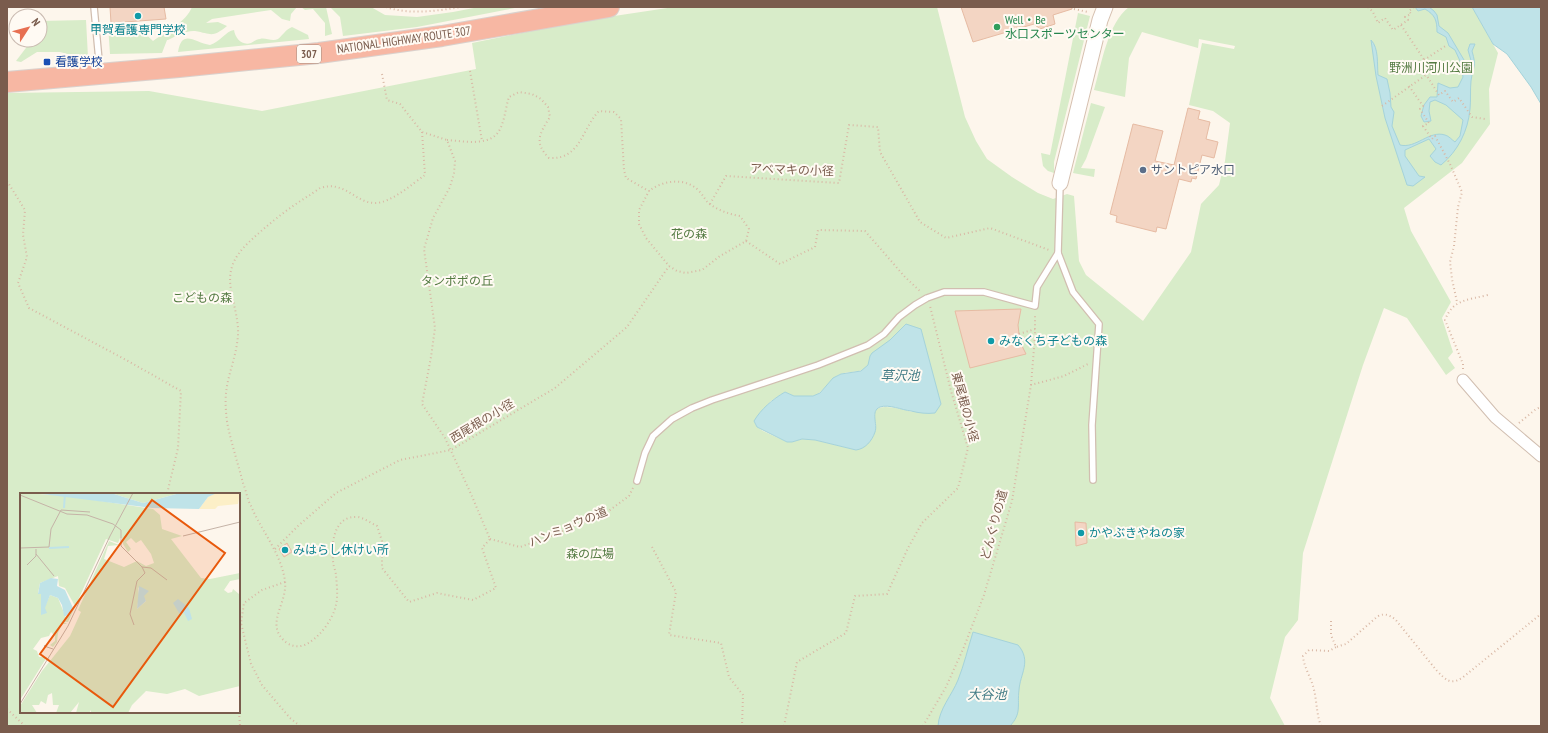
<svg xmlns="http://www.w3.org/2000/svg" width="1548" height="733" viewBox="0 0 1548 733" font-family="'PT Sans Narrow','Noto Sans JP',sans-serif">
<style>
.green{fill:#d8ecc9;fill-rule:evenodd}
.water{fill:#bfe3e8;stroke:#a5d3da}
.building{fill:#f3d5c3;stroke:#e6bba3}
.lines{fill:none;stroke-linecap:round;stroke-linejoin:round}
.lane-casing{stroke:#d1beb0;stroke-width:8}
.street-casing{stroke:#d1beb0;stroke-width:13}
.secondary-casing{stroke:#d6c0b0;stroke-width:17}
.highway-casing{stroke:#dad1cd;stroke-width:22}
.path{stroke:#d9b8a5;stroke-width:2;stroke-dasharray:1 3;stroke-linecap:butt}
.lane{stroke:#fff;stroke-width:5.5}
.street{stroke:#fff;stroke-width:11}
.secondary{stroke:#fff;stroke-width:15}
.highway{stroke:#f7b7a3;stroke-width:20}
.culture-dot{fill:#0f9aa8;stroke:#fffaf3;stroke-width:1.5}
.leisure-dot{fill:#2e9e5b;stroke:#fffaf3;stroke-width:1.5}
.transit-dot{fill:#1a4fb4;stroke:#fffaf3;stroke-width:1.5}
.service-dot{fill:#5c6f8a;stroke:#fffaf3;stroke-width:1.5}
.labels{text-anchor:middle;stroke-width:4;stroke-linejoin:round;paint-order:stroke}
.shield{fill:#fffaf3;stroke:#a28b7f;stroke-width:1}
.shield-label{font-size:11px;font-weight:bold;fill:#7a5c4d}
.leisure-label{font-size:12px;fill:#27864d;stroke:#fffaf3;text-anchor:start}
.culture-label{font-size:12px;fill:#0d838f;stroke:#fffaf3;text-anchor:start}
.street-label{font-size:12px;fill:#7a5c4d;stroke:#fffaf3}
.transit-label{font-size:12px;fill:#164399;stroke:#fffaf3;text-anchor:start}
.park-label{font-size:12px;fill:#537a41;stroke:#fffaf3}
.service-label{font-size:12px;fill:#4e5e75;stroke:#fffaf3;text-anchor:start}
.water-label{font-size:13px;font-style:italic;fill:#437c86;stroke:#fffaf3}
.inset-river{fill:none;stroke:#bfe3e8;stroke-width:2}
.inset-road{fill:none;stroke:#c5b3a7;stroke-width:1}
.view{fill:#e8590c;fill-opacity:0.15;stroke:#e8590c;stroke-width:2}
.inset-edge{fill:none;stroke:#7a5c4d;stroke-width:2}
</style>
<rect width="100%" height="100%" fill="#fdf6ec"/>
<g class="green">
<path d="M192 7H297L291 14 290 21 282 19 271 10 212 19 206 23 218 22 227 26C212 38 212 34 195 31 187 30 175 36 168 40H167L162 53 110 54 108 25H131L138 27 153 41C166 32 186 22 192 7Z"/>
<polygon points="301,7 326,7 332,34 325,36 325,23 313,9 305,10"/>
<polygon points="330,7 371,7 385,15 417,17 453,12 479,7 520,7 417,27 343,36 340,17"/>
<path d="M674 7H937L965 117 976 141 987 159 1012 177 1038 193 1053 199 1067 194 1074 196 1079 261 1086 275 1143 321 1191 252 1201 204 1219 185 1225 161 1230 123 1213 111 1189 105 1202 43 1234 49 1235 46 1199 39 1198 48 1142 32 1129 58 1125 97 1094 90C1101 66 1108 22 1129 7H1472L1498 53 1489 89 1490 124 1462 163 1404 208 1411 231 1451 302 1442 318 1453 352 1448 358 1455 368 1446 375 1407 318 1384 308 1363 365 1303 553 1298 620 1285 637 1270 698 1285 726H7V93L149 91 262 111 476 69 472 43 581 21ZM870 361 913 412C905 410 881 403 876 410 873 414 875 421 876 426L856 450 815 440 802 439 792 442H787L763 431 757 427 754 421 771 401 785 392C788 393 791 395 794 396 795 396 810 396 812 396 824 394 828 379 841 374 853 370 864 375 870 361ZM21 494H239V712H21Z"/>
<polygon points="1078,13 1090,16 1054,162 1054,173 1048,171 1043,166 1041,153 1050,155"/>
<polygon points="86,20 88,57 79,57 60,52 37,52 21,62 16,61 32,40 40,40 40,21"/>
<path d="M292 27 308 35 309 39 178 52C182 28 195 43 210 45 220 42 226 31 234 30 235 38 242 46 251 43 254 42 256 39 260 39 265 37 272 42 278 39 283 35 285 30 292 27Z"/>
<polygon points="1091,103 1105,107 1086,159 1081,168 1095,169 1094,177 1073,173"/>
</g>
<g class="water">
<path d="M1415 7H1429L1434 11 1437 15 1439 26 1448 33 1467 65 1472 64 1468 50 1470 44H1475L1472 51C1477 68 1473 65 1471 81 1470 90 1471 100 1470 109 1468 131 1458 151 1441 165L1435 162 1430 156 1436 149 1429 139 1405 150V156L1419 176 1425 177 1413 186 1407 185 1385 118 1376 76 1371 40C1379 48 1377 64 1378 75L1387 79 1390 93 1391 107 1394 112 1392 126 1400 145C1416 149 1429 130 1445 135 1449 136 1452 140 1455 142L1460 136 1463 120 1446 105 1435 100 1430 102 1429 111 1431 121 1424 122 1421 116 1424 105 1430 97H1437L1438 83 1450 88 1458 87 1463 77 1460 61 1455 50 1449 46 1446 37 1437 32C1437 20 1435 15 1425 9L1418 11Z"/>
<polygon points="1472,7 1541,7 1541,104 1531,87 1507,54 1493,44"/>
<path d="M906 324 921 329 941 404 935 413C927 414 919 413 911 411 902 410 889 404 880 407 870 411 878 424 875 432 872 441 865 449 856 450L815 440 802 439 792 442H787L757 427 754 421C761 409 773 399 785 392L794 396H813L820 393 833 378 841 374 861 371 868 365 870 356 872 353 890 340Z"/>
<path d="M973 632 1018 645C1032 661 1020 674 1019 690 1017 706 1022 713 1010 726H938C939 709 952 695 958 680 964 665 968 648 973 632Z"/>
</g>
<g class="building">
<polygon points="110,7 164,7 166,19 111,23"/>
<polygon points="961,7 1072,7 1072,9 1053,15 1055,24 1040,29 1034,24 973,42"/>
<polygon points="1188,108 1200,111 1198,119 1210,122 1206,139 1218,142 1214,158 1202,155 1196,179 1192,178 1191,182 1179,179 1166,229 1157,227 1156,232 1116,222 1117,216 1110,214 1133,124 1163,131 1155,161 1174,165"/>
<polygon points="1021,309 1018,325 1019,334 1021,344 1026,354 970,368 955,311"/>
<polygon points="1075,522 1086,523 1087,543 1076,546"/>
<polygon points="287,543 292,552 284,557 279,549"/>
</g>
<g class="lines">
<g class="lane-casing">
<g id="lane">
<polyline points="94,7 100,71"/>
<polyline points="1058,253 1060,184"/>
<polyline points="637,481 645,453 653,436 672,419 692,408 712,400 818,365 868,345 884,334 899,317 915,305 927,298 944,292 984,292 1035,306 1037,287 1058,253 1073,292 1099,324 1092,425 1093,480"/>
</g>
</g>
<g class="street-casing">
<polyline id="street" points="1463,380 1495,417 1541,456"/>
</g>
<g class="secondary-casing">
<polyline id="secondary" points="1060,183 1100,20 1105,7"/>
</g>
<g class="highway-casing">
<polyline id="highway" points="7,82 179,67 319,53 442,36 609,7"/>
</g>
<g class="path">
<path d="M386 7C410 15 436 11 461 7"/>
<polyline points="1368,7 1373,12 1378,23 1385,18 1393,30 1408,20 1405,17 1411,14 1409,11 1414,7"/>
<polyline points="1074,9 1088,12"/>
<polyline points="1401,25 1425,61 1420,65 1439,95 1445,91 1453,102 1459,98 1472,117 1485,119"/>
<polyline points="1424,60 1447,45"/>
<polyline points="470,71 482,141"/>
<polyline points="382,74 387,100 400,104 422,132 447,140 455,161 454,173 450,187 433,218 424,249 435,328 431,357 422,404 445,438 471,494 490,539"/>
<polyline points="1409,86 1423,106 1420,109 1429,123 1423,126 1432,139 1435,136 1450,164 1462,192 1458,207 1454,246 1450,262 1452,279 1457,302"/>
<polyline points="1382,106 1426,75"/>
<path d="M422 132 425 175C412 184 391 203 375 203 355 203 345 180 320 188 317 190 313 193 310 195 288 208 266 226 248 243 217 273 235 293 238 328 239 351 228 372 226 393 225 403 226 417 228 427 232 445 238 464 243 483 246 490 247 499 251 506 262 532 281 553 285 581 288 604 263 625 287 643 295 648 303 647 310 642 321 635 333 619 336 605 338 597 337 585 336 576 336 571 333 566 333 560 331 543 334 515 358 517 364 518 371 523 377 526L382 541V568L409 602 437 593 473 600 496 588 482 548 490 539"/>
<path d="M447 140C464 141 493 148 501 127 505 118 506 106 509 97L519 92 532 94 541 99 548 107 550 117C539 134 534 143 549 158 581 160 582 128 599 111L614 112 621 119 624 170 626 178 649 191 639 210V224L646 238 660 255 669 266 677 271 686 273 702 270 720 256 746 241 749 229 740 216C729 214 720 211 711 205 706 202 704 196 699 191 686 177 663 180 649 191"/>
<polyline points="7,181 25,210 23,235 27,257 18,283 29,308 128,361 181,391 178,448 167,494"/>
<polyline points="710,204 726,176 839,183 849,125 878,127 880,152 920,222 946,238 990,228 1049,250"/>
<polyline points="746,241 780,264 815,247 818,230 865,231 905,277 921,292"/>
<polyline points="1019,334 1035,329"/>
<path d="M1463 369V364L1445 320C1453 299 1468 300 1488 295"/>
<polyline points="1031,385 1035,336 1035,315"/>
<polyline points="1519,423 1536,409 1541,407"/>
<polyline points="490,539 520,547 549,537 600,515 610,510 629,496 633,488"/>
<polyline points="652,547 676,592 669,635 721,643 729,677 743,695 742,726"/>
<polyline points="275,549 298,526 336,493 400,460 451,450 555,388 627,327 669,266"/>
<polyline points="285,582 262,590 244,603 241,623 251,664 262,685 290,718 300,726"/>
<polyline points="239,620 241,623 239,627"/>
<path d="M1331 621V635L1336 647 1346 644 1378 616C1385 613 1389 615 1395 619L1437 671C1446 680 1450 685 1462 678L1541 614"/>
<polyline points="7,709 25,726"/>
<polyline points="239,712 240,726"/>
<polyline points="784,726 797,662 846,633 855,596 887,594 908,548 922,523 958,488 968,448 951,391 930,306"/>
<polyline points="923,726 946,687 964,647 984,595 1012,501 1031,385 1064,376 1088,364"/>
<path d="M1321 726C1316 713 1317 699 1313 686 1310 676 1304 667 1303 656L1309 650 1329 651 1336 647"/>
</g>
<use href="#lane" class="lane"/>
<use href="#street" class="street"/>
<use href="#secondary" class="secondary"/>
<use href="#highway" class="highway"/>
</g>
<g class="culture-dot">
<circle cx="138" cy="16" r="4"/>
<circle cx="991" cy="341" r="4"/>
<circle cx="1081" cy="533" r="4"/>
<circle cx="285" cy="550" r="4"/>
</g>
<circle class="leisure-dot" cx="997" cy="27" r="4"/>
<rect class="transit-dot" x="43" y="58" width="8" height="8" rx="2"/>
<circle class="service-dot" cx="1143" cy="170" r="4"/>
<g class="labels">
<rect class="shield" x="297" y="45" width="24" height="18" rx="3"/>
<g class="shield-label">
<text x="309" y="58">307</text>
</g>
<g class="leisure-label">
<text x="1005" y="24">Well・Be<tspan x="1005" dy="14">水口スポーツセンター</tspan></text>
</g>
<g class="culture-label">
<text x="138" y="34" text-anchor="middle">甲賀看護専門学校</text>
<text x="999" y="345">みなくち子どもの森</text>
<text x="1089" y="537">かやぶきやねの家</text>
<text x="293" y="554">みはらし休けい所</text>
</g>
<g class="street-label">
<text transform="translate(404 40) rotate(-8)" y="4">NATIONAL HIGHWAY ROUTE 307</text>
<text transform="translate(792 170) rotate(2)" y="4">アベマキの小径</text>
<text transform="translate(965 407) rotate(75)" y="4">東尾根の小径</text>
<text transform="translate(482 421) rotate(-31)" y="4">西尾根の小径</text>
<text transform="translate(994 525) rotate(-75)" y="4">どんぐりの道</text>
<text transform="translate(568 527) rotate(-23)" y="4">ハンミョウの道</text>
</g>
<g class="transit-label">
<text x="55" y="66">看護学校</text>
</g>
<g class="park-label">
<text x="1431" y="72">野洲川河川公園</text>
<text x="689" y="238">花の森</text>
<text x="457" y="285">タンポポの丘</text>
<text x="202" y="302">こどもの森</text>
<text x="590" y="558">森の広場</text>
</g>
<g class="service-label">
<text x="1151" y="174">サントピア水口</text>
</g>
<g class="water-label">
<text x="900" y="380">草沢池</text>
<text x="987" y="699">大谷池</text>
</g>
</g>
<g transform="translate(20 493)">
<rect width="220" height="220" fill="#fdf6ec"/>
<path d="M4 0 48 3 133 16 140 22 142 36 162 43 151 46 181 85 190 86 220 80V86L210 88 204 97 208 100 212 99 213 96 219 101 220 96V193L179 203 165 196 147 201 126 198 112 212 108 220H71V217L69 220H56L59 209 50 220H36L39 212H33L32 200 28 202 26 211 21 208 19 212H12L17 220H0V213L22 178 50 143 61 119 58 117 89 48 99 52 88 53 84 66 104 74 117 68 126 73 134 70 131 61 121 47 116 50 111 45 106 49 111 56 108 59 103 51 102 45H100L98 50 86 46 48 129H44L47 131H42L38 140 37 149 33 154 30 152 35 148V143L31 139 29 143 21 145 13 156 17 158 19 164H27L0 207V1ZM38 83 39 93 45 95 55 113 46 125 38 105 30 102 21 122V100H18L20 90ZM118 94 126 108 117 116 119 102ZM91 0H160L123 10Z" fill="#d8ecc9" fill-rule="evenodd"/>
<path d="M220 0 218 11 198 13 195 16H179L188 4 194 1Z" fill="#fcefc7"/>
<path d="M14 0H91L123 10 160 0H197L188 4 179 16 132 15ZM31 85 38 86 37 93 45 97 53 115 46 123H44L42 112 38 105 30 102 25 115 27 120 21 122V101H18L20 90ZM119 93 129 98 124 103 126 108 117 116ZM158 106 169 115 172 126 168 128 164 120H159L153 110Z" fill="#bfe3e8"/>
<path class="inset-river" d="M44 15 45 0M29 55 49 54"/>
<path class="inset-road" d="M0 2 47 21 67 22 93 31 101 37V53L122 74M163 43 220 29M0 55 29 54 31 36 41 17 70 19M16 61 34 83M7 72 16 63V56M114 132 110 121 117 88 125 80 122 74 131 75 147 87M27 152 24 153 33 156M0 211 48 133 90 43 113 0"/>
<path class="view" d="M132 7 205 60 93 214 20 161Z"/>
<rect width="220" height="220" class="inset-edge"/>
</g>
<rect width="1548" height="733" fill="none" stroke="#7a5c4d" stroke-width="16"/>
<g transform="translate(28 28) rotate(54)"><circle r="19" fill="#fffaf3" stroke="#cabbb1"/>
<path d="M0-3L7 15L0 10L-7 15Z" fill="#e76f51"/>
<text y="-6" font-size="11" font-weight="bold" text-anchor="middle" fill="#7a5c4d">N</text>
</g>
</svg>
